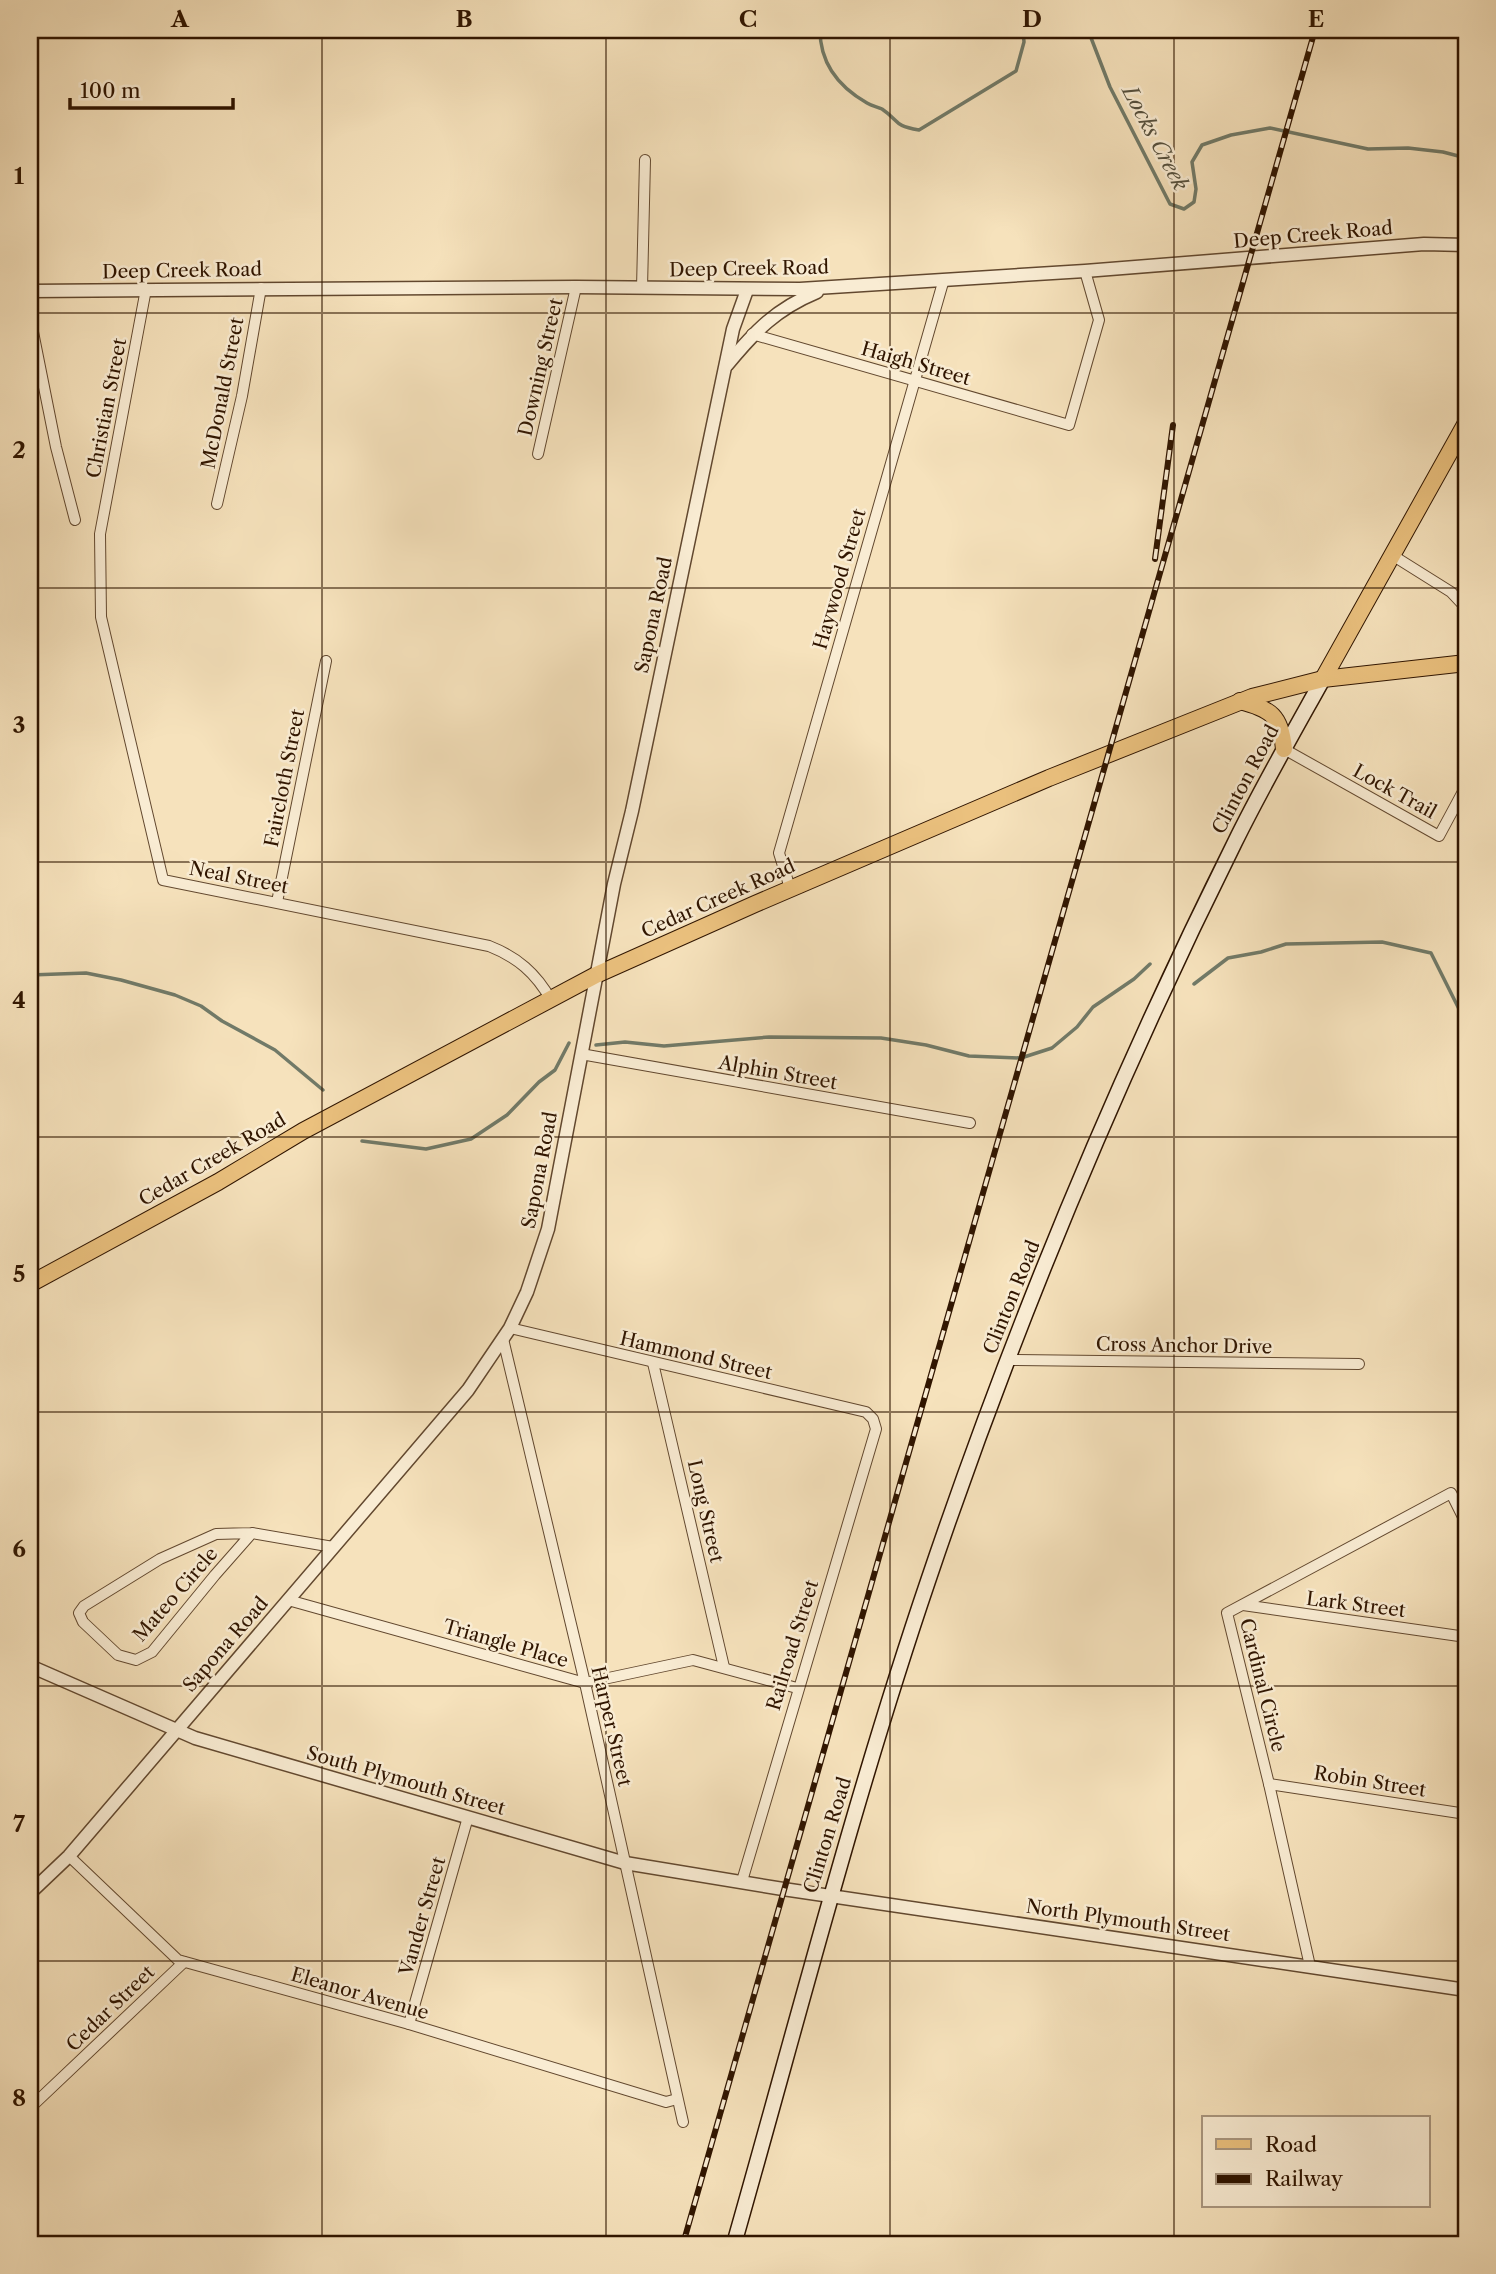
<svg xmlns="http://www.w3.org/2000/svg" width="1496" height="2274" viewBox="0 0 1496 2274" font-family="'Libre Caslon Text',serif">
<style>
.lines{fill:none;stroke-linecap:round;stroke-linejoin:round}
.stream{stroke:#717a68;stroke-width:3.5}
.minor-casing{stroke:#62482f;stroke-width:12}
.tertiary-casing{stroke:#62482f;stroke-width:15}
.secondary-casing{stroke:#301500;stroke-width:17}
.primary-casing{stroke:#301500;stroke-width:18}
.minor{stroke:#f9ecd3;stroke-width:10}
.tertiary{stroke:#f9ecd3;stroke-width:12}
.secondary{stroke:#f9ecd3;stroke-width:14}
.primary{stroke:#ebc17e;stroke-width:16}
.rail-casing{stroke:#301500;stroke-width:6}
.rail{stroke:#f9ecd3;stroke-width:3.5;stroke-dasharray:10;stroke-linecap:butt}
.grid{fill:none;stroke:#301500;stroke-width:2;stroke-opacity:0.55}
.labels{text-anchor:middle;stroke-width:5;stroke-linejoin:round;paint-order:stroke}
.street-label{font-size:19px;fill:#301500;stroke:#f9ecd3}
.water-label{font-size:21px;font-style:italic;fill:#56503d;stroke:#f9ecd3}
.neatline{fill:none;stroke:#301500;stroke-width:2.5}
.grid-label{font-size:23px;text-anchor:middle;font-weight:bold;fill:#301500}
</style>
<rect width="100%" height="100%" fill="#f6e2bc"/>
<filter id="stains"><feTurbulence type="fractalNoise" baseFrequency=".00286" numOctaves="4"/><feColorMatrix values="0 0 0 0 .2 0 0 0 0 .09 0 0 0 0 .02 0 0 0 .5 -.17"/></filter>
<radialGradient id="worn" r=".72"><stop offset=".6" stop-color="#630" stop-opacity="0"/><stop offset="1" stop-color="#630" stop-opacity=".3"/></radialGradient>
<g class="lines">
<g class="stream">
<path d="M820 30C820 63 839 87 867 103 872 106 878 107 882 109 901 122 892 125 919 130L1016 71 1024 42 1023 30"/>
<polyline points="1088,30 1110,87 1170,204 1184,209 1194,202 1196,189 1192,162 1202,145 1231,135 1270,128 1368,149 1408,148 1443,152 1466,158"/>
<polyline points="30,975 86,973 121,980 175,995 201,1006 222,1021 275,1050 323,1090"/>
<polyline points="1194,984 1228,958 1261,952 1286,944 1382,942 1431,953 1466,1023"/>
<polyline points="596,1045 625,1042 664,1046 769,1037 881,1038 926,1045 969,1056 1021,1058 1052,1048 1077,1027 1093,1007 1134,979 1150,964"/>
<polyline points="1466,1132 1464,1160 1466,1176"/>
<polyline points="362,1141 426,1149 471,1139 507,1115 539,1082 555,1070 569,1043"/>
</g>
<g class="minor-casing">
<g id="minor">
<polyline points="642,288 645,160"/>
<path d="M146 289 100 534 101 617 163 880 489 946C517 957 536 973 551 1000"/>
<polyline points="30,317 56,447 75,520"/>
<polyline points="752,334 1069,425 1099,320 1085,271"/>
<polyline points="538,454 576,287"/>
<polyline points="217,504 242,396 261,288"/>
<polyline points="1392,555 1451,592 1466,608"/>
<polyline points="1284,749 1439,836 1466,786"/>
<polyline points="790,888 779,853 944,279"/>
<polyline points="277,902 326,661"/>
<polyline points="581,1054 970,1123"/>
<polyline points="510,1328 866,1412 873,1419 876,1429 742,1881"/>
<polyline points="503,1339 585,1683 683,2122"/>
<polyline points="1008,1360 1359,1364"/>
<polyline points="653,1363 724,1667"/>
<polyline points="30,1527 32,1533"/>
<polyline points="252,1533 215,1575 152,1652 136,1660 118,1655 83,1622 79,1613 84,1606 160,1559 216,1534 252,1533 333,1547"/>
<polyline points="288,1600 585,1683 693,1660 797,1688"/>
<polyline points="1243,1605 1466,1637"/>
<polyline points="1269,1784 1466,1814"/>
<polyline points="69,1856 178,1960 409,2024 666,2102 677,2099"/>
<polyline points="1310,1966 1269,1784 1227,1613 1451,1493 1466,1523"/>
<polyline points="409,2024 468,1817"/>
<polyline points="30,2108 184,1962"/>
</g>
</g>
<g class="tertiary-casing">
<g id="tertiary">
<polyline points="30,291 576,287 800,289 1085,271 1424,244 1466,245"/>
<path d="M727 365C755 331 776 309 817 292"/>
<polyline points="30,1666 195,1738 625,1863 783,1889 1466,1990"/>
<polyline points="30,1893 69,1856 129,1786 468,1390 510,1328 527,1292 548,1229 614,884 632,811 733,329 747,290"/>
</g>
</g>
<g class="secondary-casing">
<path id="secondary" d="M734 2244C797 2023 854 1799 928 1581 1013 1329 1116 1081 1235 842 1262 787 1293 733 1323 679"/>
</g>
<g class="primary-casing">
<g id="primary">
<polyline points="1323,679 1466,423"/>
<path d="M1240 701C1271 709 1281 716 1284 749"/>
<polyline points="30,1284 218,1182 303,1131 596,975 755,904 1049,778 1252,697 1323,679 1466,663"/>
</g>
</g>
<use href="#minor" class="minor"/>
<use href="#tertiary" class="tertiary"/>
<use href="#secondary" class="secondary"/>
<use href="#primary" class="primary"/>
<g class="rail-casing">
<g id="rail">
<polyline points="1155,559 1173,425"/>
<polyline points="683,2244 1315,30"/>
</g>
</g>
<use href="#rail" class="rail"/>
</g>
<path class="grid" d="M322 30V2244M606 30V2244M890 30V2244M1174 30V2244M30 313H1466M30 588H1466M30 862H1466M30 1137H1466M30 1412H1466M30 1686H1466M30 1961H1466"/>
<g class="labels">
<g class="street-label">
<text transform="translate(1313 234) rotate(-5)" y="7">Deep Creek Road</text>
<text transform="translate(749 268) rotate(-1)" y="7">Deep Creek Road</text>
<text transform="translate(182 270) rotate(-1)" y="7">Deep Creek Road</text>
<text transform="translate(916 363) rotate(16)" y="7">Haigh Street</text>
<text transform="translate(540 367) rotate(-77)" y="7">Downing Street</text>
<text transform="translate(222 393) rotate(-79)" y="7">McDonald Street</text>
<text transform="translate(106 408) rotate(-79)" y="7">Christian Street</text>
<text transform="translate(839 579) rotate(-74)" y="7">Haywood Street</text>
<text transform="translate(653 615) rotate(-78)" y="7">Sapona Road</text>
<text transform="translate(284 778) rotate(-79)" y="7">Faircloth Street</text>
<text transform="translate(1245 779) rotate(-62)" y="7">Clinton Road</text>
<text transform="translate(1395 791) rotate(29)" y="7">Lock Trail</text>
<text transform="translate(239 877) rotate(11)" y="7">Neal Street</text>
<text transform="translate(718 898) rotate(-24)" y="7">Cedar Creek Road</text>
<text transform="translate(778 1072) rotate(10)" y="7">Alphin Street</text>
<text transform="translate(212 1159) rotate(-30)" y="7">Cedar Creek Road</text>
<text transform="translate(539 1170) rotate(-79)" y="7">Sapona Road</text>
<text transform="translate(1011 1297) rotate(-68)" y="7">Clinton Road</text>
<text transform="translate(1184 1345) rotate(1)" y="7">Cross Anchor Drive</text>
<text transform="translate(696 1355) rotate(13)" y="7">Hammond Street</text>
<text transform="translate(706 1511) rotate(77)" y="7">Long Street</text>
<text transform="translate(175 1594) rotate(-49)" y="7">Mateo Circle</text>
<text transform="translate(1356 1604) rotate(7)" y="7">Lark Street</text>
<text transform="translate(506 1643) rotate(16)" y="7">Triangle Place</text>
<text transform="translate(225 1644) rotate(-49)" y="7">Sapona Road</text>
<text transform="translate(792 1645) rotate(-73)" y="7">Railroad Street</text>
<text transform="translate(1263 1685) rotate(76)" y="7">Cardinal Circle</text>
<text transform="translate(612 1726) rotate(77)" y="7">Harper Street</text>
<text transform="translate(406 1780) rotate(16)" y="7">South Plymouth Street</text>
<text transform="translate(1370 1781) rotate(9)" y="7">Robin Street</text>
<text transform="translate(827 1835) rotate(-73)" y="7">Clinton Road</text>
<text transform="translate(422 1916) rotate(-74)" y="7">Vander Street</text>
<text transform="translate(1128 1920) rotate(8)" y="7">North Plymouth Street</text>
<text transform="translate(360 1993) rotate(16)" y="7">Eleanor Avenue</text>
<text transform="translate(110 2008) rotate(-44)" y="7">Cedar Street</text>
</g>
<g class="water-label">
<text transform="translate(1155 138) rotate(62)" y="7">Locks Creek</text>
</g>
</g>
<rect width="1496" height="2274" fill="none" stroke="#f6e2bc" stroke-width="77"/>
<rect x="1202" y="2116" width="228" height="91" fill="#f9ecd3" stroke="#a9967f" stroke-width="2"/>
<rect x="1216" y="2139" width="35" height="10" fill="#ebc17e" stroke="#a9967f" stroke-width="2"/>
<text x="1265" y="2152" font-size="21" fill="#301500">Road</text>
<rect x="1216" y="2174" width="35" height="10" fill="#301500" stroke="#a9967f" stroke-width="2"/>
<text x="1265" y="2186" font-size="21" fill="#301500">Railway</text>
<path d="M70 98v10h163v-10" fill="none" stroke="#301500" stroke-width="3.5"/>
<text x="80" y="98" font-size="21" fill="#301500" stroke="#f9ecd3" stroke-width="5" paint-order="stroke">100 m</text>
<rect x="38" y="38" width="1420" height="2198" class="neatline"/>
<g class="grid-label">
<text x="180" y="27">A</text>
<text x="464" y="27">B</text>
<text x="748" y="27">C</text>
<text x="1032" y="27">D</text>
<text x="1316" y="27">E</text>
<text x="19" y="184">1</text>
<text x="19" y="458">2</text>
<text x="19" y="733">3</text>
<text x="19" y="1008">4</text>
<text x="19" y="1282">5</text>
<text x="19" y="1557">6</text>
<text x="19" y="1832">7</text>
<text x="19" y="2106">8</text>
</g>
<rect width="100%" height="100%" filter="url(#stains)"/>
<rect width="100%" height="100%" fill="url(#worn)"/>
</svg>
